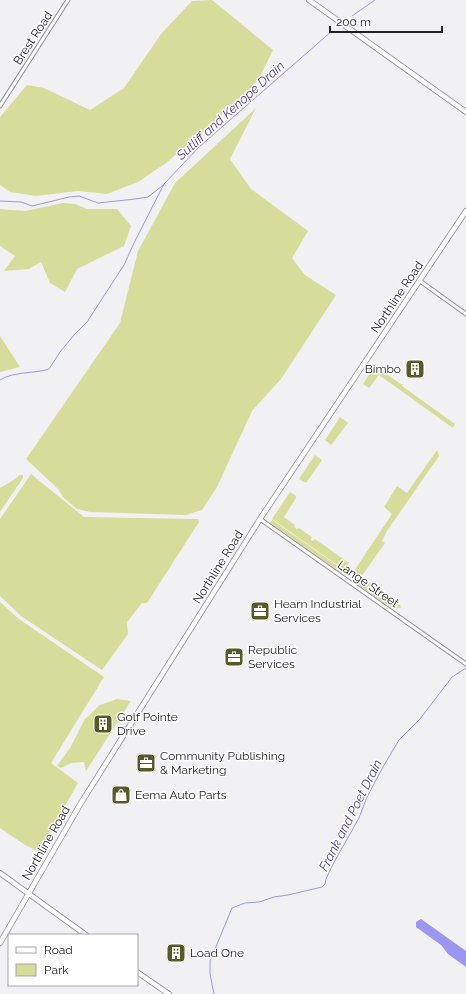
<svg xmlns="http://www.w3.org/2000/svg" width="466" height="994" viewBox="0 0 466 994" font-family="Raleway,sans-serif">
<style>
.green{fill:#d6dd9a}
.water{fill:#9b96ef}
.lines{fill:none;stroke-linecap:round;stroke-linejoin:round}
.stream{stroke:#9b96ef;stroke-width:1}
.street-casing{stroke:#8f8f93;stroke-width:5}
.secondary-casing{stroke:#8f8f93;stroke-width:6}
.street{stroke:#fff;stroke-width:3}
.secondary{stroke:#fff;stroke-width:4.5}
.labels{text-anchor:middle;stroke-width:3;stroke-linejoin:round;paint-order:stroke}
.street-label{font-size:12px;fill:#202022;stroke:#fff}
.poi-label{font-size:12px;fill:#202022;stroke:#fff;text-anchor:start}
.water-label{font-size:13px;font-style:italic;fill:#49389d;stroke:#fff}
</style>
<rect width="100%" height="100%" fill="#f1f1f4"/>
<g class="green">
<polygon points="212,0 273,50 259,79 235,104 166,163 138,182 107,194 78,191 36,196 10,192 0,185 0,117 27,85 44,88 90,110 124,88 161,34 192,1"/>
<polygon points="256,108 230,159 251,189 308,231 292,258 305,275 336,295 281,379 252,411 217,487 202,510 186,515 90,512 77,509 63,497 58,489 26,459 120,323 138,251 175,183"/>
<polygon points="63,203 75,204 87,209 117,209 131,226 124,246 77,269 65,292 50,283 41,262 29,269 4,271 15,256 0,246 0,209 25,211"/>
<polygon points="0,336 20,367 0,372"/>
<polygon points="376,364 379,367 379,369 401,384 403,384 402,386 455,424 453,428 379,375 369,388 363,384"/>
<polygon points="340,417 348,423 331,445 325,440"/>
<polygon points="437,450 439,456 387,531 382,541 385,543 361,577 399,604 401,607 397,609 387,605 353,581 354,571 392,514 384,507 397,486 407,493"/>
<polygon points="315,455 322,460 306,483 299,479"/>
<polygon points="31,474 84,517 198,519 199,522 147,603 142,603 127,622 128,634 102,670 21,616 0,596 0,519"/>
<polygon points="20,475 23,475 23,478 0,512 0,488 12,481"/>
<polygon points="290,492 296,496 296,498 284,517 295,525 294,527 297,529 299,528 312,537 311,540 313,541 315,539 349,563 345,569 346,571 272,519"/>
<polygon points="272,520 345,571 343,573 340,572 270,523"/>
<polygon points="0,602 19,619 104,677 51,763 78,783 39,852 25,845 0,828"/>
<polygon points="117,699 131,701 86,771 84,762 71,763 61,768 57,766 70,748 85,719 100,705"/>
</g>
<polygon class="water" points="421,919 466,951 466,967 448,954 441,945 416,927 416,922"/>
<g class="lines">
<g class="stream">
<polyline points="352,16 375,0"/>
<polyline points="0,201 21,202 32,206 69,197 79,196 98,203 135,199 148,197 162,186"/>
<path d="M0 380C14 371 34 374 49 369L60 352 74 335 87 322 124 265 134 243 164 184 199 147 332 31"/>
<polyline points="214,994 210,974 210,961 232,908 245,903 259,902 274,897 288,895 322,887 325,884 326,879 333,864 359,818 367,797 383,767 399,740 420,719 452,677 466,668"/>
</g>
<g class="street-casing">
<g id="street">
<polyline points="0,106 68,0"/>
<polyline points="420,281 466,314"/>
<polyline points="260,519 466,664"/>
</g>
</g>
<g class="secondary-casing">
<g id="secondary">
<polyline points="309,0 466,112"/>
<polyline points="0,873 86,935"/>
<polyline points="0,943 81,803 260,519 466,211"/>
<polyline points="137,972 169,994"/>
</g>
</g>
<use href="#street" class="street"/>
<use href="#secondary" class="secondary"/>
</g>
<defs>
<g id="building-square" transform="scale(1)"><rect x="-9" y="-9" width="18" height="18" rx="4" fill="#565a27" stroke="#fff"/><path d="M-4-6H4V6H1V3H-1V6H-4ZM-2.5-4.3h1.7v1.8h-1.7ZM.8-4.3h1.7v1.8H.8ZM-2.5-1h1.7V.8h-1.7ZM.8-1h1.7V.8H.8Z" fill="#fff"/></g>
<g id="office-square" transform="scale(1)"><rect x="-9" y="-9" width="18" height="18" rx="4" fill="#565a27" stroke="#fff"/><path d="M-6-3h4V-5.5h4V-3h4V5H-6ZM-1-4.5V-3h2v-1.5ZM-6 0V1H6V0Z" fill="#fff"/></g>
<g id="shop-square" transform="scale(1)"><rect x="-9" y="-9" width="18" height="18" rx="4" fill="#565a27" stroke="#fff"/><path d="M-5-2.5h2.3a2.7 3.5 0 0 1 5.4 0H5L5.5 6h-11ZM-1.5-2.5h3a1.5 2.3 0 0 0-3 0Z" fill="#fff"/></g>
</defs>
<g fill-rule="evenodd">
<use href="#building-square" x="415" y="369"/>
<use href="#office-square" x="260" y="611"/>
<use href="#office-square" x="234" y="657"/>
<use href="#building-square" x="103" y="724"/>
<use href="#office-square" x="146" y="763"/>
<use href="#shop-square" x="121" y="795"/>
<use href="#building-square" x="176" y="953"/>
</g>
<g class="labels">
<g class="street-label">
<text transform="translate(33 38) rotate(-57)" y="4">Brest Road</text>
<text transform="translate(397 297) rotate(-56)" y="4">Northline Road</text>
<text transform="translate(218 567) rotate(-58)" y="4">Northline Road</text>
<text transform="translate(368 584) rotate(35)" y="4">Lange Street</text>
<text transform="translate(46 843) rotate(-60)" y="4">Northline Road</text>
</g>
<g class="poi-label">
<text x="401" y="373" text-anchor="end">Bimbo</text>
<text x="274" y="608">Hearn Industrial<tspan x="274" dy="14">Services</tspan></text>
<text x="248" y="654">Republic<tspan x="248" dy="14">Services</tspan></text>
<text x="117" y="721">Golf Pointe<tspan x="117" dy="14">Drive</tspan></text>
<text x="160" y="760">Community Publishing<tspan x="160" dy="14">&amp; Marketing</tspan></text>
<text x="135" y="799">Eema Auto Parts</text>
<text x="190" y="957">Load One</text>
</g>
<g class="water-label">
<text transform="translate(230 110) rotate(-42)" y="5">Sutliff and Kenope Drain</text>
<text transform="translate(350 815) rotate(-63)" y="5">Frank and Poet Drain</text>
</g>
</g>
<rect x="8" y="934" width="130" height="52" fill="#ffffff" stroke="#a6a6a7"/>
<rect x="16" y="947" width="20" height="6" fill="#ffffff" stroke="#a6a6a7"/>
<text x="44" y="954" font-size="12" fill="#202022">Road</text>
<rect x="16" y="964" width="20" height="12" fill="#d6dd9a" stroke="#a6a6a7"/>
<text x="44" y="974" font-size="12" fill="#202022">Park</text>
<path d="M330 26v6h112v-6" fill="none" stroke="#202022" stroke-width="2"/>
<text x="336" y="26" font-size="12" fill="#202022" stroke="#ffffff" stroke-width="3" paint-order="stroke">200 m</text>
</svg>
